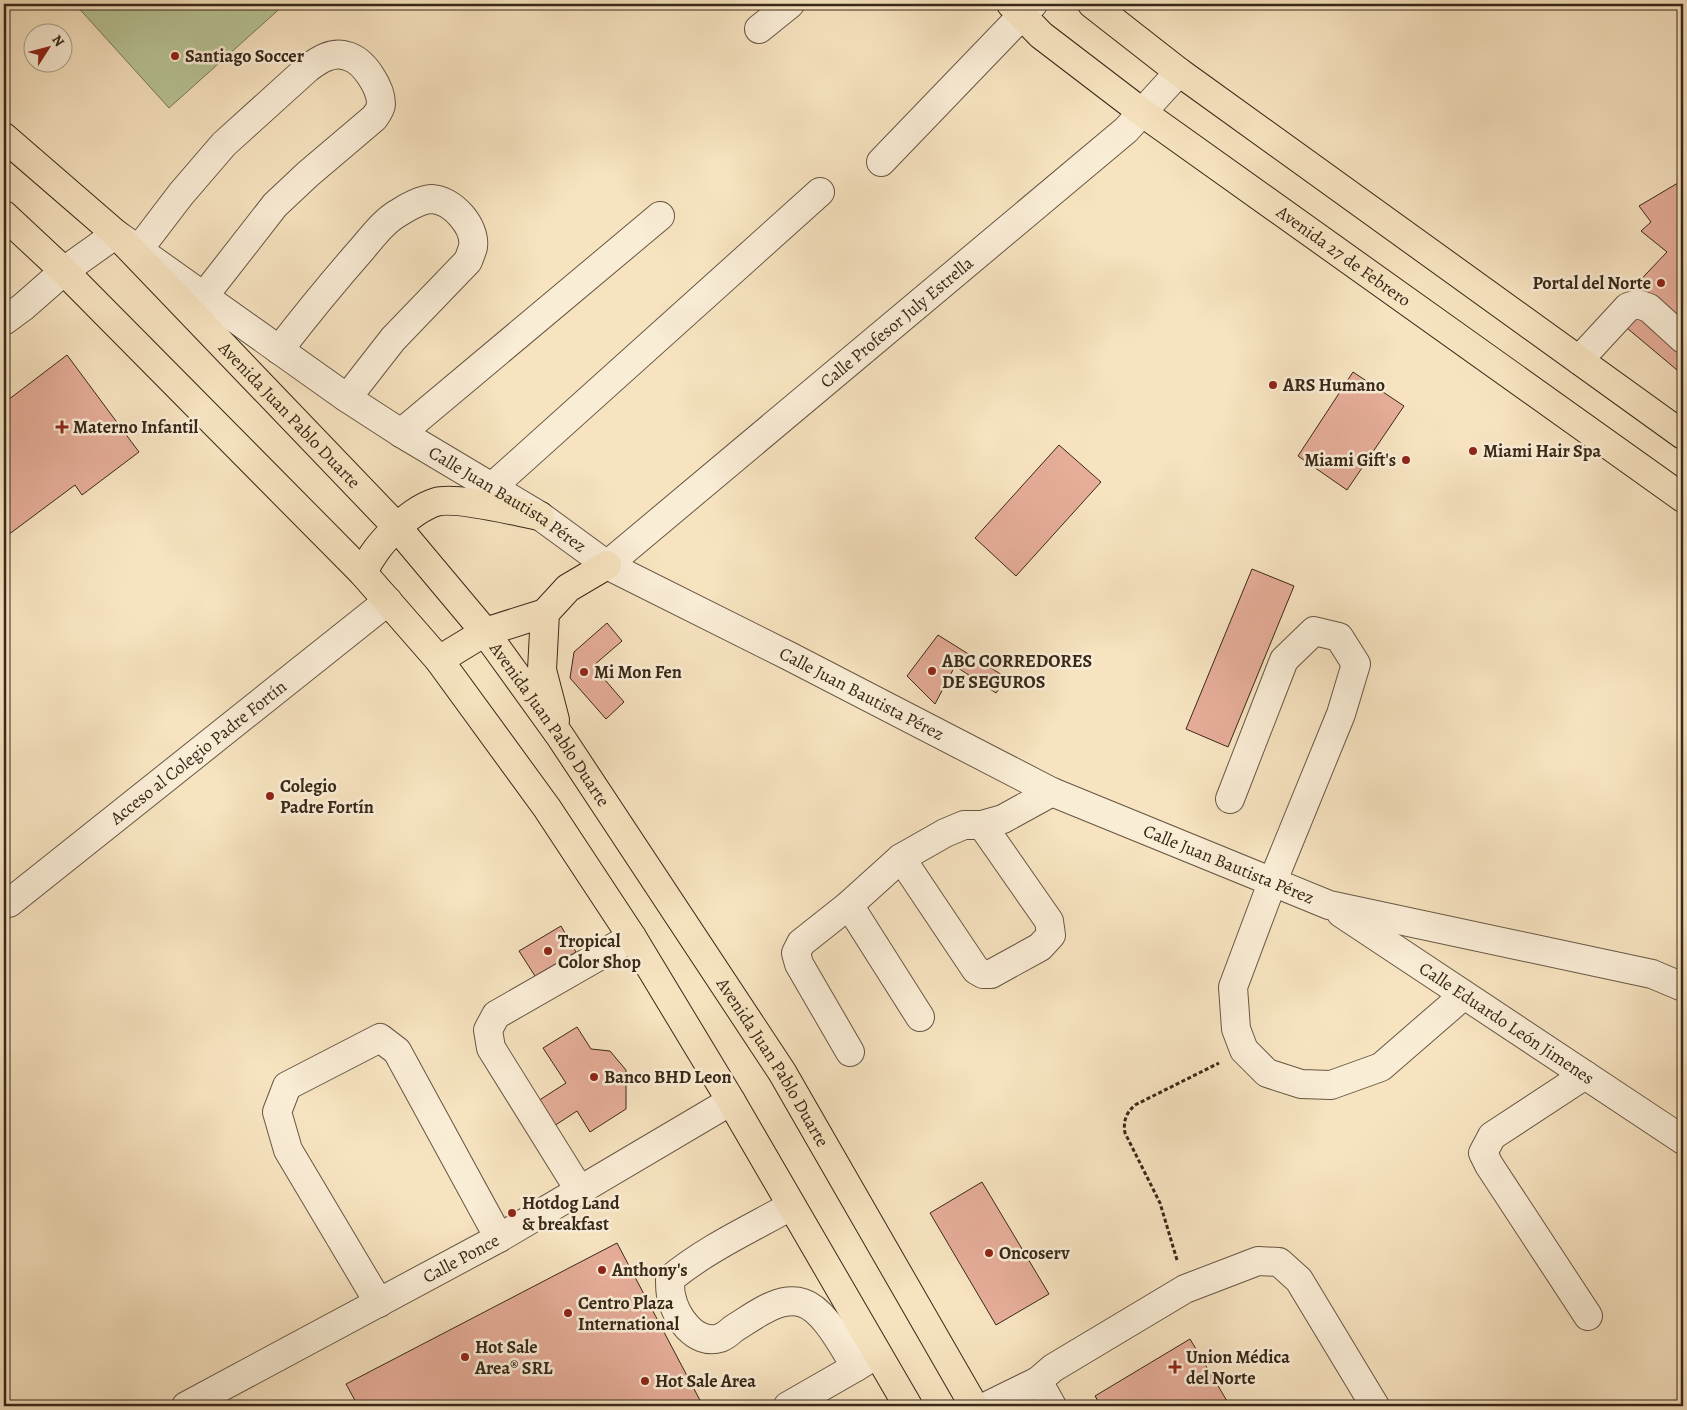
<svg xmlns="http://www.w3.org/2000/svg" width="1687" height="1410" viewBox="0 0 1687 1410" font-family="Alegreya,serif">
<style>
.green{fill:#b8c496;stroke:#787658}
.building{fill:#e6ad99;stroke:#372819}
.lines{fill:none;stroke-linecap:round;stroke-linejoin:round}
.minor-casing{stroke:#675743;stroke-width:30}
.major-casing{stroke:#372819;stroke-width:30}
.path{stroke:#372819;stroke-width:3;stroke-dasharray:4 2.5;stroke-linecap:butt}
.minor{stroke:#faedd6;stroke-width:28}
.major{stroke:#f7e3c0;stroke-width:28}
.poi-dot{fill:#8f2418;stroke:#faedd6;stroke-width:2}
.labels{text-anchor:middle;stroke-width:5;stroke-linejoin:round;paint-order:stroke}
.poi-label{font-size:18px;font-weight:bold;fill:#372819;stroke:#faedd6;text-anchor:start}
.street-label{font-size:18px;fill:#372819;stroke:#faedd6}
</style>
<rect width="100%" height="100%" fill="#f7e3c0"/>
<filter id="stains"><feTurbulence type="fractalNoise" baseFrequency=".004" numOctaves="4"/><feColorMatrix values="0 0 0 0 .2 0 0 0 0 .09 0 0 0 0 .02 0 0 0 .5 -.17"/></filter>
<radialGradient id="worn" r=".72"><stop offset=".6" stop-color="#630" stop-opacity="0"/><stop offset="1" stop-color="#630" stop-opacity=".3"/></radialGradient>
<polygon class="green" points="75,4 285,4 169,108"/>
<g class="building">
<polygon points="1683,180 1683,375 1609,313 1667,252 1641,231 1651,222 1639,206"/>
<polygon points="67,355 139,452 82,495 75,485 4,538 4,403"/>
<polygon points="1353,372 1404,406 1347,490 1298,456"/>
<polygon points="1059,445 1101,482 1016,576 975,538"/>
<polygon points="1252,569 1294,586 1228,747 1186,729"/>
<polygon points="607,623 622,641 593,666 624,702 606,719 570,678 574,652"/>
<polygon points="938,635 1007,678 996,693 955,666 935,704 907,676"/>
<polygon points="561,926 576,952 535,976 519,951"/>
<polygon points="577,1027 591,1049 610,1051 626,1070 626,1109 590,1132 577,1111 554,1126 538,1101 566,1083 543,1048"/>
<polygon points="982,1182 1049,1294 996,1325 930,1213"/>
<polygon points="617,1243 703,1406 358,1406 346,1384"/>
<polygon points="1190,1339 1230,1406 1101,1406 1095,1396"/>
</g>
<g class="lines">
<g class="minor-casing">
<g id="minor">
<polyline points="759,29 790,4"/>
<polyline points="881,162 1033,4"/>
<path d="M139 249 181 194 224 144 308 68C319 60 332 51 347 56 364 60 381 88 381 104 381 109 377 114 374 118L308 174 275 205 204 296"/>
<path id="s1" d="M4 321 23 307 64 271 116 234 347 398 401 433 540 516 607 565 789 656 1052 792 1329 905 1652 974 1683 987"/>
<path d="M279 350C306 315 333 282 362 249 373 236 385 220 400 212 408 207 422 199 432 199 452 200 476 226 473 247 472 251 470 256 468 261L393 339 347 398"/>
<polyline points="1579,360 1628,307 1638,304 1649,308 1683,339"/>
<polyline points="401,433 660,216"/>
<polyline points="492,487 820,192"/>
<path id="s2" d="M607 565 1126 130 1179 72"/>
<polyline points="1230,799 1284,660 1314,631 1339,637 1356,664 1341,714 1272,883 1233,987 1236,1029 1244,1050 1267,1073 1301,1084 1331,1085 1381,1067 1464,995"/>
<polyline points="901,858 976,970 983,974 991,974 1040,947 1051,935 1049,921 982,825"/>
<path id="s3" d="M9 903 388 601"/>
<polyline points="849,905 920,1017"/>
<path id="s4" d="M1341 913 1683 1140"/>
<polyline points="850,1052 799,964 796,953 801,943 849,905 901,858 945,833 964,825 982,825 1003,819 1052,792"/>
<polyline points="1585,1075 1492,1136 1483,1153 1489,1165 1588,1316"/>
<polyline points="580,1191 491,1048 488,1030 496,1015 632,937"/>
<path d="M791 1206C750 1229 706 1249 670 1279 670 1284 670 1290 671 1295 675 1316 695 1346 720 1338 725 1336 730 1332 733 1329 753 1317 779 1295 803 1303 825 1310 844 1349 856 1367L877 1354"/>
<polyline points="379,1303 288,1150 277,1112 287,1086 380,1038 397,1051 499,1238"/>
<path id="s5" d="M186 1406 499 1238 731 1101"/>
<polyline points="788,1406 856,1367"/>
<polyline points="987,1406 1038,1381"/>
<polyline points="1052,1406 1038,1381 1053,1368 1185,1289 1258,1261 1279,1262 1299,1280 1375,1406"/>
</g>
</g>
<g class="major-casing">
<g id="major">
<path id="s6" d="M1011 4 1041 35 1143 113 1683 498"/>
<polyline points="1092,4 1179,72 1683,435"/>
<path id="s7" d="M4 137 116 234 397 527 485 632 560 736 782 1072 974 1406"/>
<polyline points="4,215 64,271 363,573 439,660 547,808 632,937 731,1101 908,1406"/>
<path d="M363 573C371 555 381 543 395 529 407 518 420 507 436 502 456 496 517 512 540 516"/>
<polyline points="439,660 485,632 545,613"/>
<polyline points="555,720 542,670 545,613 568,588 607,565"/>
</g>
</g>
<path class="path" d="M1177 1260 1160 1203 1125 1133C1123 1121 1126 1113 1135 1105L1219 1063"/>
<use href="#minor" class="minor"/>
<use href="#major" class="major"/>
</g>
<g class="poi-dot">
<circle cx="175" cy="56" r="5"/>
<circle cx="1661" cy="283" r="5"/>
<circle cx="1273" cy="385" r="5"/>
<path d="M59.5 419.5h5v5h5v5h-5v5h-5v-5h-5v-5h5z"/>
<circle cx="1473" cy="451" r="5"/>
<circle cx="1406" cy="460" r="5"/>
<circle cx="932" cy="671" r="5"/>
<circle cx="584" cy="672" r="5"/>
<circle cx="270" cy="796" r="5"/>
<circle cx="548" cy="951" r="5"/>
<circle cx="594" cy="1077" r="5"/>
<circle cx="512" cy="1213" r="5"/>
<circle cx="989" cy="1253" r="5"/>
<circle cx="602" cy="1270" r="5"/>
<circle cx="568" cy="1313" r="5"/>
<circle cx="465" cy="1357" r="5"/>
<path d="M1172.5 1359.5h5v5h5v5h-5v5h-5v-5h-5v-5h5z"/>
<circle cx="645" cy="1381" r="5"/>
</g>
<g class="labels">
<g class="poi-label">
<text x="185" y="62">Santiago Soccer</text>
<text x="1651" y="289" text-anchor="end">Portal del Norte</text>
<text x="1283" y="391">ARS Humano</text>
<text x="73" y="433">Materno Infantil</text>
<text x="1483" y="457">Miami Hair Spa</text>
<text x="1396" y="466" text-anchor="end">Miami Gift's</text>
<text x="942" y="667">ABC CORREDORES<tspan x="942" dy="21">DE SEGUROS</tspan></text>
<text x="594" y="678">Mi Mon Fen</text>
<text x="280" y="792">Colegio<tspan x="280" dy="21">Padre Fortín</tspan></text>
<text x="558" y="947">Tropical<tspan x="558" dy="21">Color Shop</tspan></text>
<text x="604" y="1083">Banco BHD Leon</text>
<text x="522" y="1209">Hotdog Land<tspan x="522" dy="21">&amp; breakfast</tspan></text>
<text x="999" y="1259">Oncoserv</text>
<text x="612" y="1276">Anthony's</text>
<text x="578" y="1309">Centro Plaza<tspan x="578" dy="21">International</tspan></text>
<text x="475" y="1353">Hot Sale<tspan x="475" dy="21">Area® SRL</tspan></text>
<text x="1186" y="1363">Union Médica<tspan x="1186" dy="21">del Norte</tspan></text>
<text x="655" y="1387">Hot Sale Area</text>
</g>
<g class="street-label">
<text dy="6" stroke="none"><textPath href="#s6" startOffset="418">Avenida 27 de Febrero</textPath></text>
<text dy="6" stroke="none"><textPath href="#s2" startOffset="378">Calle Profesor July Estrella</textPath></text>
<text dy="6" stroke="none"><textPath href="#s7" startOffset="399">Avenida Juan Pablo Duarte</textPath></text>
<text dy="6" stroke="none"><textPath href="#s1" startOffset="615">Calle Juan Bautista Pérez</textPath></text>
<text dy="6" stroke="none"><textPath href="#s1" startOffset="1020">Calle Juan Bautista Pérez</textPath></text>
<text dy="6" stroke="none"><textPath href="#s7" startOffset="804">Avenida Juan Pablo Duarte</textPath></text>
<text dy="6" stroke="none"><textPath href="#s3" startOffset="242">Acceso al Colegio Padre Fortín</textPath></text>
<text dy="6" stroke="none"><textPath href="#s1" startOffset="1425">Calle Juan Bautista Pérez</textPath></text>
<text dy="6" stroke="none"><textPath href="#s4" startOffset="199">Calle Eduardo León Jimenes</textPath></text>
<text dy="6" stroke="none"><textPath href="#s7" startOffset="1209">Avenida Juan Pablo Duarte</textPath></text>
<text dy="6" stroke="none"><textPath href="#s5" startOffset="312">Calle Ponce</textPath></text>
</g>
</g>
<rect width="1687" height="1410" fill="none" stroke="#f7e3c0" stroke-width="20"/>
<rect x="5" y="5" width="1677" height="1400" fill="none" stroke="#372819" stroke-width="2.5"/>
<rect x="10" y="10" width="1667" height="1390" fill="none" stroke="#372819"/>
<g transform="translate(48 48) rotate(54)"><circle r="24" fill="#faedd6" stroke="#ac9e8a"/>
<path d="M0-4L9 19L0 12L-9 19Z" fill="#8f2418"/>
<text y="-8" font-size="14" font-weight="bold" text-anchor="middle" fill="#372819">N</text>
</g>
<rect width="100%" height="100%" filter="url(#stains)"/>
<rect width="100%" height="100%" fill="url(#worn)"/>
</svg>
